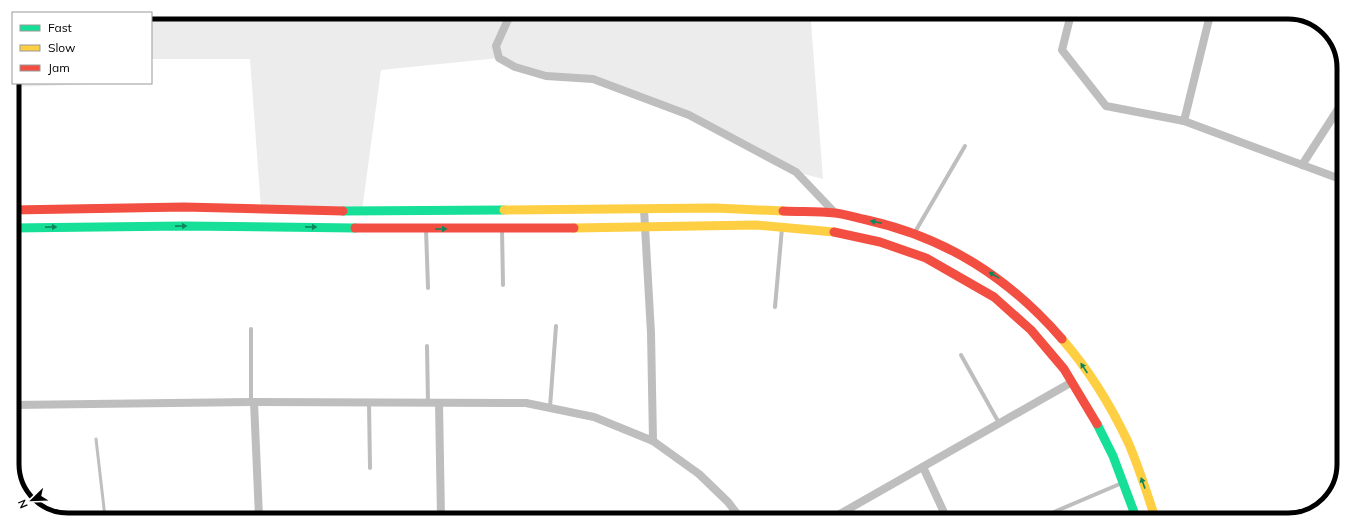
<svg xmlns="http://www.w3.org/2000/svg" width="1356" height="532" viewBox="0 0 1356 532" font-family="Mulish,sans-serif">
<style>
.green{fill:#ececec}
.lines{fill:none;stroke-linecap:round;stroke-linejoin:round}
.stream{stroke:#bfbfbf;stroke-width:3}
.lane{stroke:#bebebe;stroke-width:4}
.street{stroke:#bebebe;stroke-width:8}
.fast{stroke:#16e098;stroke-width:9}
.slow{stroke:#ffcf43;stroke-width:9}
.jam{stroke:#f24e42;stroke-width:9}
.oneway{fill:#0d865b}
.rim{fill:none;stroke:#000;stroke-width:5}
</style>
<rect width="100%" height="100%" fill="#fff"/>
<g class="green">
<polygon points="68,12 819,14 811,22 823,179 796,172 689,115 594,79 546,76 499,58 381,70 362,211 261,209 250,59 151,59 151,13 66,13"/>
<polygon points="13,63 13,83 95,84 12,87"/>
</g>
<g class="lines">
<g class="stream">
<polyline points="134,13 134,12"/>
<polyline points="96,439 105,517"/>
</g>
<g class="lane">
<polyline points="426,229 428,288"/>
<polyline points="502,229 503,285"/>
<polyline points="915,232 965,146"/>
<polyline points="775,307 782,228"/>
<polyline points="251,329 251,402"/>
<polyline points="427,346 428,403"/>
<polyline points="961,355 999,423"/>
<polyline points="369,403 370,468"/>
<polyline points="550,407 556,326"/>
<polyline points="1054,512 1122,483"/>
<polyline points="259,513 353,513"/>
</g>
<g class="street">
<polyline points="511,13 496,46 499,58 515,67 546,76 593,79 689,115 796,172 835,213"/>
<polyline points="1071,14 1062,50 1106,106 1184,121 1343,180"/>
<polyline points="1184,121 1210,15"/>
<polyline points="1302,165 1344,100"/>
<polyline points="644,209 651,333 653,441"/>
<polyline points="254,402 259,517"/>
<polyline points="439,403 441,518"/>
<polyline points="12,405 251,402 526,403 594,417 653,441 699,474 728,502 741,519"/>
<polyline points="923,467 947,519"/>
<polyline points="831,519 1072,382"/>
</g>
<g class="fast">
<polyline points="343,211 504,210"/>
<polyline points="12,228 184,226 355,228"/>
<polyline points="1097,424 1113,456 1137,520"/>
</g>
<g class="slow">
<polyline points="504,210 715,208 783,211"/>
<polyline points="574,228 756,225 834,232"/>
<path d="M1062 339C1089 370 1110 404 1128 442 1139 467 1147 494 1156 520"/>
</g>
<g class="jam">
<polyline points="12,210 184,207 343,211"/>
<path d="M783 211C800 212 817 211 835 213 845 214 857 218 867 220 947 238 1009 278 1062 339"/>
<polyline points="355,228 574,228"/>
<polyline points="834,232 880,242 926,258 994,297 1031,330 1064,369 1097,424"/>
</g>
</g>
<defs><path id="oneway-solid" d="M-6-.8H1V-3.2L6.5 0L1 3.2V.8H-6Z"/></defs>
<g class="oneway">
<use href="#oneway-solid" transform="translate(876 222) rotate(-168)"/>
<use href="#oneway-solid" transform="translate(181 226) rotate(-1)"/>
<use href="#oneway-solid" transform="translate(51 227) rotate(-1)"/>
<use href="#oneway-solid" transform="translate(311 227) rotate(1)"/>
<use href="#oneway-solid" transform="translate(441 229)"/>
<use href="#oneway-solid" transform="translate(994 275) rotate(-149)"/>
<use href="#oneway-solid" transform="translate(1084 368) rotate(-124)"/>
<use href="#oneway-solid" transform="translate(1143 483) rotate(-110)"/>
</g>
<path d="M0 0H1356V532H0ZM68 19H1288A49 49 0 0 1 1337 68V464A49 49 0 0 1 1288 513H68A49 49 0 0 1 19 464V68A49 49 0 0 1 68 19Z" fill="#fff" fill-rule="evenodd"/>
<path class="rim" d="M68 19H1288A49 49 0 0 1 1337 68V464A49 49 0 0 1 1288 513H68A49 49 0 0 1 19 464V68A49 49 0 0 1 68 19Z"/>
<rect x="12" y="12" width="140" height="72" fill="#ffffff" stroke="#999999"/>
<rect x="20" y="25" width="20" height="6" fill="#16e098" stroke="#999999"/>
<text x="48" y="32" font-size="12" fill="#000000">Fast</text>
<rect x="20" y="45" width="20" height="6" fill="#ffcf43" stroke="#999999"/>
<text x="48" y="52" font-size="12" fill="#000000">Slow</text>
<rect x="20" y="65" width="20" height="6" fill="#f24e42" stroke="#999999"/>
<text x="48" y="72" font-size="12" fill="#000000">Jam</text>
<g transform="translate(32 500) rotate(247)" stroke="#ffffff" stroke-width="3" paint-order="stroke">
<path d="M0-3L7 15L0 10L-7 15Z" fill="#000000"/>
<text y="-6" font-size="11" font-weight="bold" text-anchor="middle" fill="#000000">N</text>
</g>
</svg>
